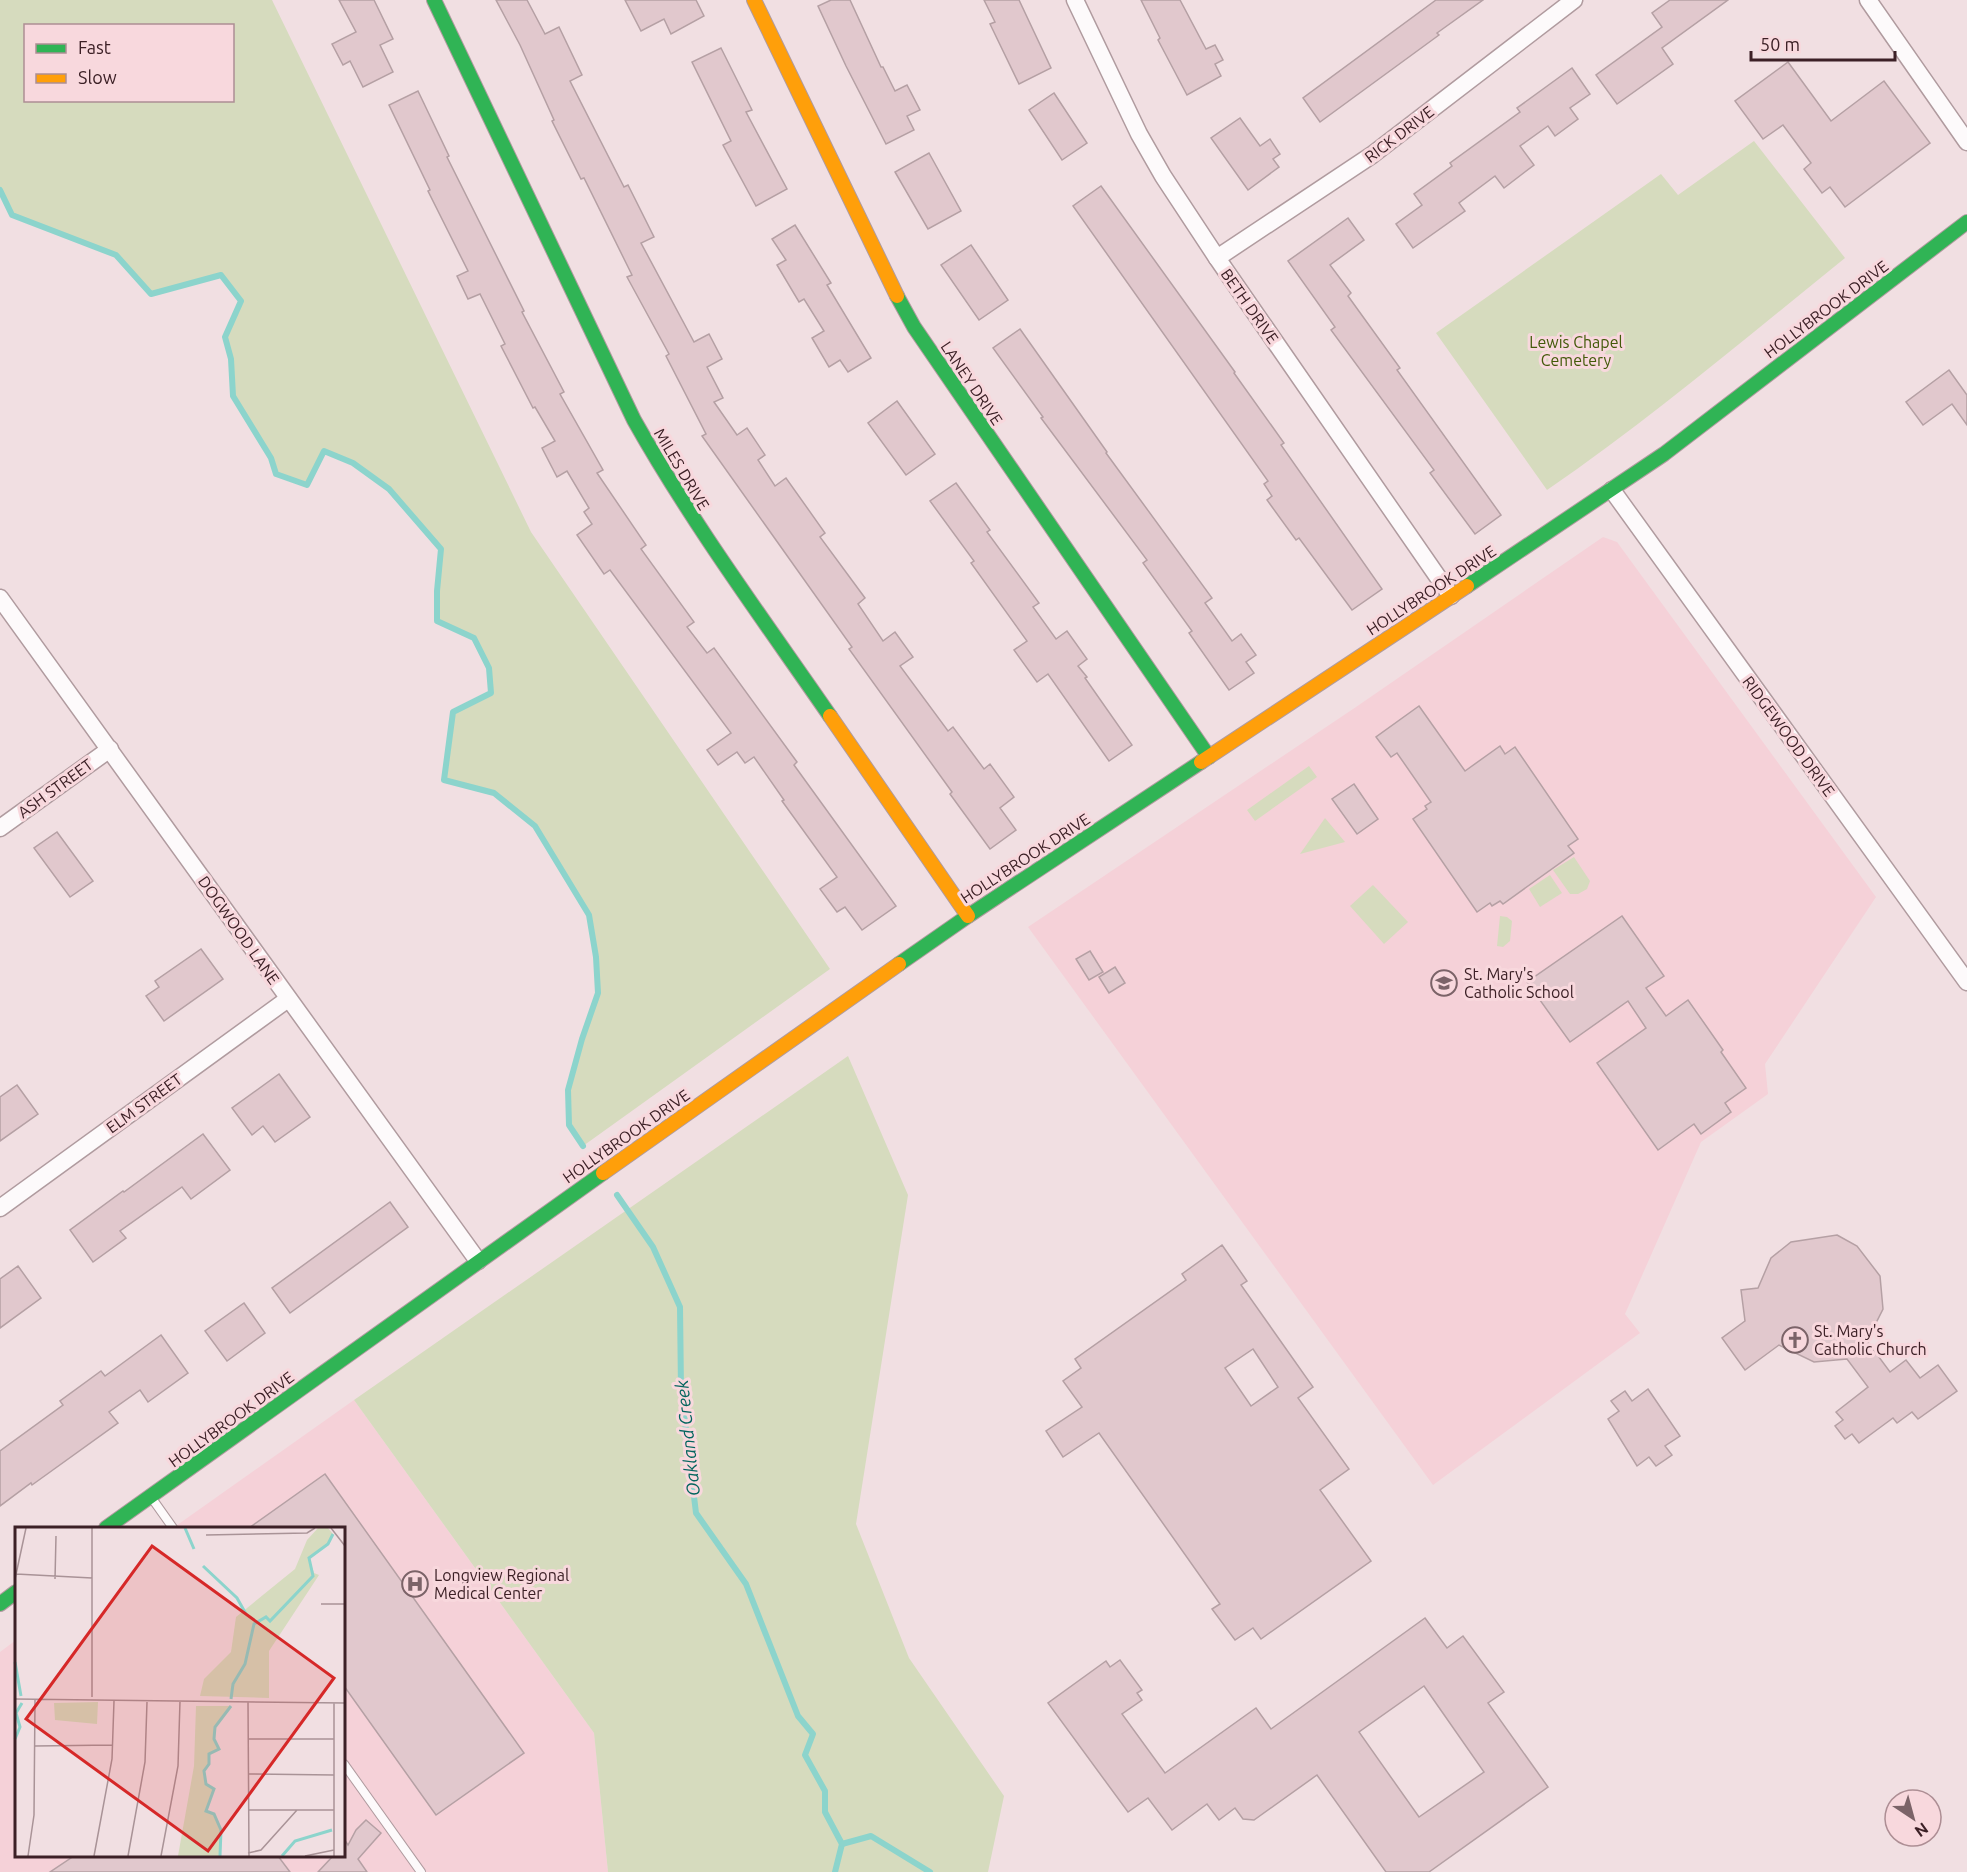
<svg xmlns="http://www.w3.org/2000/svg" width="1967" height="1872" viewBox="0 0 1967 1872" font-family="Ubuntu,sans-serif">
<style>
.built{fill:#f5d1d8}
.green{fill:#d6dbbe;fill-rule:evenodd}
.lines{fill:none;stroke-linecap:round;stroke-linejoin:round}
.stream{stroke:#8cd4cc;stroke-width:6}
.building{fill:#e1c8cd;stroke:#b5a0a4;stroke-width:1.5;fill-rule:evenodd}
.lane-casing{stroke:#b09b9f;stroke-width:10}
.street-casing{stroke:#b09b9f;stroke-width:19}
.fast-casing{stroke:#b09b9f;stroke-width:16}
.slow-casing{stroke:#b09b9f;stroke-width:16}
.lane{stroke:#fdfafb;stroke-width:8}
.street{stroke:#fdfafb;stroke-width:16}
.fast{stroke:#30b455;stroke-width:14}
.slow{stroke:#ff9f0a;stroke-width:14}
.labels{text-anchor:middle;stroke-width:6;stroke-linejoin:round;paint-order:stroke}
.street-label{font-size:16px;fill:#3c2026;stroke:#f8d8dd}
.park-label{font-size:16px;fill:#425a09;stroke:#f8d8dd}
.poi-label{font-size:16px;fill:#3c2026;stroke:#f8d8dd;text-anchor:start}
.water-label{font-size:18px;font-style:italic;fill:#03655e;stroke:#f8d8dd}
.inset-river{fill:none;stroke:#8cd4cc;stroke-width:3}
.inset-road{fill:none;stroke:#a99397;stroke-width:1.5}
.view{fill:#d62828;fill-opacity:0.15;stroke:#d62828;stroke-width:3}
.inset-edge{fill:none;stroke:#3c2026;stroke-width:3}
</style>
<rect width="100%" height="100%" fill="#f1dfe2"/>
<g class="built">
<polygon points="1603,537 1617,542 1876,897 1765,1064 1768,1094 1701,1142 1625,1314 1640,1333 1433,1485 1028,927 1356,707"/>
<polygon points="354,1400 594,1733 608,1872 0,1872 0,1652 16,1640 16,1856 344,1856 344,1528 173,1528"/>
</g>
<g class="green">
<path d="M0 0H272L531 532 830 969 583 1146 569 1125 568 1090 598 993 589 915 535 826 494 793 444 780 453 712 491 693 489 668 474 638 437 621 441 549 389 489 353 463 324 451 307 485 276 474 271 458 233 396 231 359 225 337 241 301 221 275 151 294 116 255 12 215 0 190ZM26 26H232V100H26Z"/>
<path d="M1754 141 1845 258C1747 337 1651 419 1547 490L1436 333 1661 174 1678 195Z"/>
<polygon points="1309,766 1317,777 1255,821 1247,810"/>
<polygon points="1325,818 1345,842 1300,854"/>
<polygon points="1574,857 1590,881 1587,889 1578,894 1570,894 1553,870"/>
<polygon points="1550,875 1562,893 1540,907 1529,889"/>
<polygon points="1373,885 1408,922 1384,944 1350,906"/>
<polygon points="1500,916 1507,917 1512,921 1510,941 1503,947 1497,946"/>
<polygon points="848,1056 908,1195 856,1524 909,1658 1004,1796 988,1872 608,1872 594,1733 354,1400"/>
</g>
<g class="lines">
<g class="stream">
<polyline points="0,190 12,215 116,255 151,294 221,275 241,301 225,337 231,359 233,396 271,458 276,474 307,485 324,451 353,463 389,489 441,549 437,591 437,621 474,638 489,668 491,693 453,712 444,780 494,793 535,826 589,915 596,957 598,993 582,1039 568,1090 569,1125 583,1146"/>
<polyline points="617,1195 653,1247 680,1307 681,1389 696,1513 746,1584 798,1716 813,1734 805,1755 825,1791 825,1812 842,1844 835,1872"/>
<polyline points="842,1844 871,1836 930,1872"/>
</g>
</g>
<g class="building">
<polygon points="339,0 374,0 393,39 380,45 393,72 363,87 350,61 343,65 332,44 356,32"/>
<polygon points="496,0 527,0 545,34 559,27 582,75 570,81 624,187 628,185 654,237 641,243 694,342 709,334 722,359 707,367 723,398 714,402 737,435 747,428 765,455 758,460 775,486 786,478 825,533 820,537 865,598 858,604 883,641 895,632 913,657 900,666 948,731 953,727 984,769 990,764 1014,797 1000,808 1016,830 990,849 950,794 952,792 849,649 852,647 702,436 706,434 666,356 669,354 627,277 632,275 584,178 581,179 552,121 554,120 520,45"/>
<polygon points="625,0 696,0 704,16 671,34 664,19 641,31"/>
<polygon points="831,0 850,0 881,67 883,67 895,91 907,85 920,110 907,116 914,130 886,144 846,66 818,6"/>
<polygon points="984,0 1019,0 1051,68 1019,84 990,24 995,22"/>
<polygon points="1141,0 1180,0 1206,49 1215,45 1223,60 1215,64 1221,76 1187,95 1158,40 1160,38"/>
<polygon points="1436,0 1483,0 1437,33 1439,35 1320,122 1303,98"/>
<polygon points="1670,0 1728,0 1662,48 1673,64 1617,104 1596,75 1662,27 1652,13"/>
<polygon points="721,48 752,110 746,112 787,189 756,206 723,145 731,141 692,62"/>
<polygon points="1788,62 1831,121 1884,81 1930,143 1845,207 1830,187 1822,193 1804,169 1811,163 1783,125 1763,139 1735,101"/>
<polygon points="1572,68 1590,94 1570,108 1578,119 1555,136 1548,126 1520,146 1534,165 1504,188 1495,176 1459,203 1465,211 1413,248 1396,224 1422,205 1414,194 1452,166 1450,163 1520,112 1517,108"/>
<polygon points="418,91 449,156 447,157 524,311 522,312 564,392 560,394 603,470 597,473 646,545 641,549 694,622 687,627 707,653 714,648 797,762 794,765 896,906 862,930 845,907 837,912 820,889 837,877 782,801 784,800 754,757 745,763 737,752 718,765 707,750 731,733 610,570 604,574 577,535 592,524 584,512 589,508 567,471 557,477 542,448 555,441 535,407 533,408 501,346 505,344 480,294 468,299 457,276 468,271 428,191 430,190 389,105"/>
<polygon points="1054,93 1087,143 1062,160 1029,110"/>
<polygon points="1240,118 1260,146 1270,139 1280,154 1273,159 1279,167 1248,190 1211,138"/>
<polygon points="929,153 961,211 928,229 895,172"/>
<polygon points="1101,186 1235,372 1234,373 1284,443 1281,445 1382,589 1352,610 1299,538 1296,540 1267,500 1272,496 1264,484 1268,481 1073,206"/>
<polygon points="1348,218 1364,240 1330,265 1351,293 1348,296 1400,368 1397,370 1501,515 1475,534 1430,473 1434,470 1331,330 1335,327 1288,261"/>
<polygon points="795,225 831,283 827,285 871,358 848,372 840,360 829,367 812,338 824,331 804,299 799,302 777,265 786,260 772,239"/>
<polygon points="971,245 1008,300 979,320 941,265"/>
<polygon points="1020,329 1107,452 1106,453 1212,598 1205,603 1232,641 1241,634 1256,655 1246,662 1254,673 1229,690 1189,633 1192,631 1143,563 1147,560 1041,418 1043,417 993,348"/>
<polygon points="1949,370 1967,395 1967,425 1952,404 1923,425 1906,402"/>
<polygon points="897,401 935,454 906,475 868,423"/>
<polygon points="956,483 990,530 987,532 1039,603 1033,607 1056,639 1067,631 1087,659 1078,666 1087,677 1085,678 1132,745 1109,761 1048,674 1037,682 1014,650 1027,641 971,563 974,561 930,501"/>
<polygon points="1419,706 1465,771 1500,746 1505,754 1515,747 1578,839 1568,846 1574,853 1503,904 1500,901 1492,906 1490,903 1477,912 1413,819 1427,809 1425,806 1431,802 1397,753 1391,757 1376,737"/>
<polygon points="1354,784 1378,819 1357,834 1332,799"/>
<polygon points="57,832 93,881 70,897 34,848"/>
<polygon points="1622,916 1664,976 1646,988 1666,1016 1688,1000 1723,1050 1721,1052 1746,1088 1725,1103 1731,1112 1701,1134 1694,1124 1658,1150 1597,1063 1646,1028 1628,1001 1570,1042 1527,982"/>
<polygon points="201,949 223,979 164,1021 146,996 159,987 155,981"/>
<polygon points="1090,951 1103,972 1089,980 1076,959"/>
<polygon points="1115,967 1125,983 1109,993 1099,977"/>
<polygon points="279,1074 310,1117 275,1142 263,1126 252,1135 232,1108"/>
<polygon points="17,1085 38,1114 0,1141 0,1097"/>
<polygon points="203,1134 230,1170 191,1199 182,1187 120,1231 126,1238 93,1262 70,1230 123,1191 124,1192"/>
<polygon points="390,1202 408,1227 290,1313 272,1288"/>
<polygon points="1837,1235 1857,1246 1880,1276 1883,1309 1867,1341 1890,1372 1906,1360 1920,1378 1938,1365 1957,1391 1918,1419 1912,1412 1897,1423 1893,1418 1859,1443 1852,1434 1845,1439 1835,1426 1843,1420 1836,1412 1868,1387 1847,1359 1814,1362 1779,1345 1745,1370 1722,1338 1745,1321 1741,1290 1758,1288 1771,1258 1791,1242"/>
<path d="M1222 1245 1247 1281 1241 1285 1313 1387 1298 1398 1349 1469 1320 1490 1371 1561 1261 1639 1253 1628 1235 1640 1212 1609 1220 1604 1099 1433 1063 1457 1046 1431 1082 1407 1063 1381 1081 1368 1075 1359 1186 1280 1182 1274ZM1253 1349 1278 1387 1251 1406 1225 1368Z"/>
<polygon points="18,1266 41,1298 0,1328 0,1279"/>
<polygon points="244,1303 265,1333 227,1361 205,1331"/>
<polygon points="161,1335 188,1373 148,1402 140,1390 109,1412 118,1423 32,1485 31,1483 0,1506 0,1451 63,1405 60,1401 101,1371 105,1376"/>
<polygon points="1648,1389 1680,1436 1665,1446 1672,1455 1656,1466 1649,1457 1637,1466 1608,1419 1619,1411 1611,1401 1625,1391 1632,1401"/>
<polygon points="325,1474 524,1753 436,1815 344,1686 344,1528 249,1528"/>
<path d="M1425 1618 1447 1648 1463 1636 1504 1692 1488 1703 1548 1787 1429 1872H1386L1317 1775 1254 1820 1243 1819 1235 1808 1219 1820 1207 1804 1172 1830 1148 1798 1128 1812 1048 1703 1106 1661 1110 1667 1120 1660 1142 1690 1137 1693 1142 1700 1122 1714 1165 1773 1256 1708 1271 1729ZM1424 1686 1484 1772 1419 1817 1359 1732Z"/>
<polygon points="366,1820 381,1833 358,1859 367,1872 318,1872 333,1856 344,1856 344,1839 348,1845 356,1830"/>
<polygon points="74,1856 278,1856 290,1872 50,1872"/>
</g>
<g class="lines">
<g class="lane-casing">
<g id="lane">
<polyline points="151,1497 173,1528"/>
<polyline points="344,1764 421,1872"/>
</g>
</g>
<g class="street-casing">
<g id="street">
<polyline points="1075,0 1139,134 1163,176 1217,258 1451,596"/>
<polyline points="1868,0 1967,142"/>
<polyline points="1217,258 1372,155 1574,0"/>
<polyline points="1612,490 1967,982"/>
<polyline points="0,598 478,1261"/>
<polyline points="0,828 110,749"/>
<polyline points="0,1208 288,999"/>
</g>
</g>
<g class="fast-casing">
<g id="fast">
<path d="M434 0 634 420C692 523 763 619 830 716"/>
<polyline points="897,296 914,327 1209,757"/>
<polyline points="1467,586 1664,454 1967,222"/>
<polyline points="899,964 968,916 1201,762"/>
<polyline points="106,1528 603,1173"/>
<polyline points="0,1604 16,1592"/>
</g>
</g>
<g class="slow-casing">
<g id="slow">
<polyline points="754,0 897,296"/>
<polyline points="830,716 968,916"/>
<polyline points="1201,762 1467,586"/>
<polyline points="603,1173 899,964"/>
</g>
</g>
<use href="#lane" class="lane"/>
<use href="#street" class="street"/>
<use href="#fast" class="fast"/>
<use href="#slow" class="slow"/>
</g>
<defs>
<g id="school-ring" transform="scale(1.35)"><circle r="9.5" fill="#f8d8dd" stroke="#7b6368" stroke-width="1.5"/><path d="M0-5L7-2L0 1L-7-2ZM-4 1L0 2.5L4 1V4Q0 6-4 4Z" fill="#7b6368"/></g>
<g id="church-ring" transform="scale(1.35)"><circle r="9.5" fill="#f8d8dd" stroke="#7b6368" stroke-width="1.5"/><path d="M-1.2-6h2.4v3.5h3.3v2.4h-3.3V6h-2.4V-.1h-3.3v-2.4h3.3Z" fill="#7b6368"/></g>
<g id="hospital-ring" transform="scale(1.35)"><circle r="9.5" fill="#f8d8dd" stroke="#7b6368" stroke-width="1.5"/><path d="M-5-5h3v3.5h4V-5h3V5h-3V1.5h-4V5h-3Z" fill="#7b6368"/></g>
</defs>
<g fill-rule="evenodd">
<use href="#school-ring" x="1444" y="983"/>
<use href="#church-ring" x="1795" y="1340"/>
<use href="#hospital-ring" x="415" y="1584"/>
</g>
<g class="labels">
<g class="street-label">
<text transform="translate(1399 134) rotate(-37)" y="6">RICK DRIVE</text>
<text transform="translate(1250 306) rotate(55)" y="6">BETH DRIVE</text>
<text transform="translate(1826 309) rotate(-37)" y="6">HOLLYBROOK DRIVE</text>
<text transform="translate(972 383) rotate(56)" y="6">LANEY DRIVE</text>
<text transform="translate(682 469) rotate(59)" y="6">MILES DRIVE</text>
<text transform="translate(1431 590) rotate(-33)" y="6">HOLLYBROOK DRIVE</text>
<text transform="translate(1789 736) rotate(54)" y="6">RIDGEWOOD DRIVE</text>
<text transform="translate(55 788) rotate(-36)" y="6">ASH STREET</text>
<text transform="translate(1025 858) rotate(-33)" y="6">HOLLYBROOK DRIVE</text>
<text transform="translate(239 930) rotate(55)" y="6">DOGWOOD LANE</text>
<text transform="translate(144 1103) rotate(-36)" y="6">ELM STREET</text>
<text transform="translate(626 1136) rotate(-35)" y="6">HOLLYBROOK DRIVE</text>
<text transform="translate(231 1419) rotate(-36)" y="6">HOLLYBROOK DRIVE</text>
</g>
<g class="park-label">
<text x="1576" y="348">Lewis Chapel<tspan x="1576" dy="18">Cemetery</tspan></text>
</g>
<g class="poi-label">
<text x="1464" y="980">St. Mary's<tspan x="1464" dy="18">Catholic School</tspan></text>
<text x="1814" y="1337">St. Mary's<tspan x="1814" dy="18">Catholic Church</tspan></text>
<text x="434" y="1581">Longview Regional<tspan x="434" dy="18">Medical Center</tspan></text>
</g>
<g class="water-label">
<text transform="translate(688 1438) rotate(-96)" y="6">Oakland Creek</text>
</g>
</g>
<g transform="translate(15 1527)">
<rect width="330" height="330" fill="#f1dfe2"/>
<path d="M303 1H313L318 7 313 17 294 31 299 46 304 48 254 124V171L185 169 189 152 216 125 221 90 280 42 292 13ZM83 175 82 197 40 193 39 176ZM181 179H216L200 200 199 212 204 222 194 227V237L189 244 191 258 199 262 191 284 199 287 206 303 205 329H163L179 239Z" fill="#d6dbbe"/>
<path class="inset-river" d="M170 1 179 22M188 39 222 71 231 87M0 135 6 169M216 172 218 157 230 137 239 97 251 90 255 94 298 49 294 31 313 17 318 7M0 212 5 200 1 186 7 176M205 329 206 303 199 287 191 284 199 262 191 257 189 244 194 237V227L204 222 199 212 200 200 216 179M267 329 280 314 317 303"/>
<path class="inset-road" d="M316 1 330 19M191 8 292 6 300 1M1 47 77 51M0 52 11 1M40 52 41 9M306 77H330M77 170V1M0 172 330 176M233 175 234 329M319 176V329M233 212H319M20 219 98 218M233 247 319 248M233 283H319M233 326 246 323 282 283M13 329 19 288 20 173M79 329 97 232 99 174M113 329 130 235 132 175M146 329 163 239 165 174M290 329 319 323"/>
<path class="view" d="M137 19 319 151 193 324 11 192Z"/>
<rect width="330" height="330" class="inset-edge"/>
</g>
<rect x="24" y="24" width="210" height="78" fill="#f8d8dd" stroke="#ad8e94" stroke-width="1.5"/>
<rect x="36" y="44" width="30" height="9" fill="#30b455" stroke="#ad8e94" stroke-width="1.5"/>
<text x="78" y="54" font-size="18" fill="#3c2026">Fast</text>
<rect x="36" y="74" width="30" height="9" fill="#ff9f0a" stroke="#ad8e94" stroke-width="1.5"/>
<text x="78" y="84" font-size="18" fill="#3c2026">Slow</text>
<g transform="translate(1913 1818) rotate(144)"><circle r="28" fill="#f8d8dd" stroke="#ad8e94" stroke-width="1.5"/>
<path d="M0-4.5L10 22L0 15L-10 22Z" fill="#7b6368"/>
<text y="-9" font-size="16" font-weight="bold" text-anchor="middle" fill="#3c2026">N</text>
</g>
<path d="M1751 51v9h144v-9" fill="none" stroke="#3c2026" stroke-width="3"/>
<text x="1760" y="51" font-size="18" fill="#3c2026" stroke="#f8d8dd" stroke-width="4.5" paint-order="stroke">50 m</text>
</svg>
